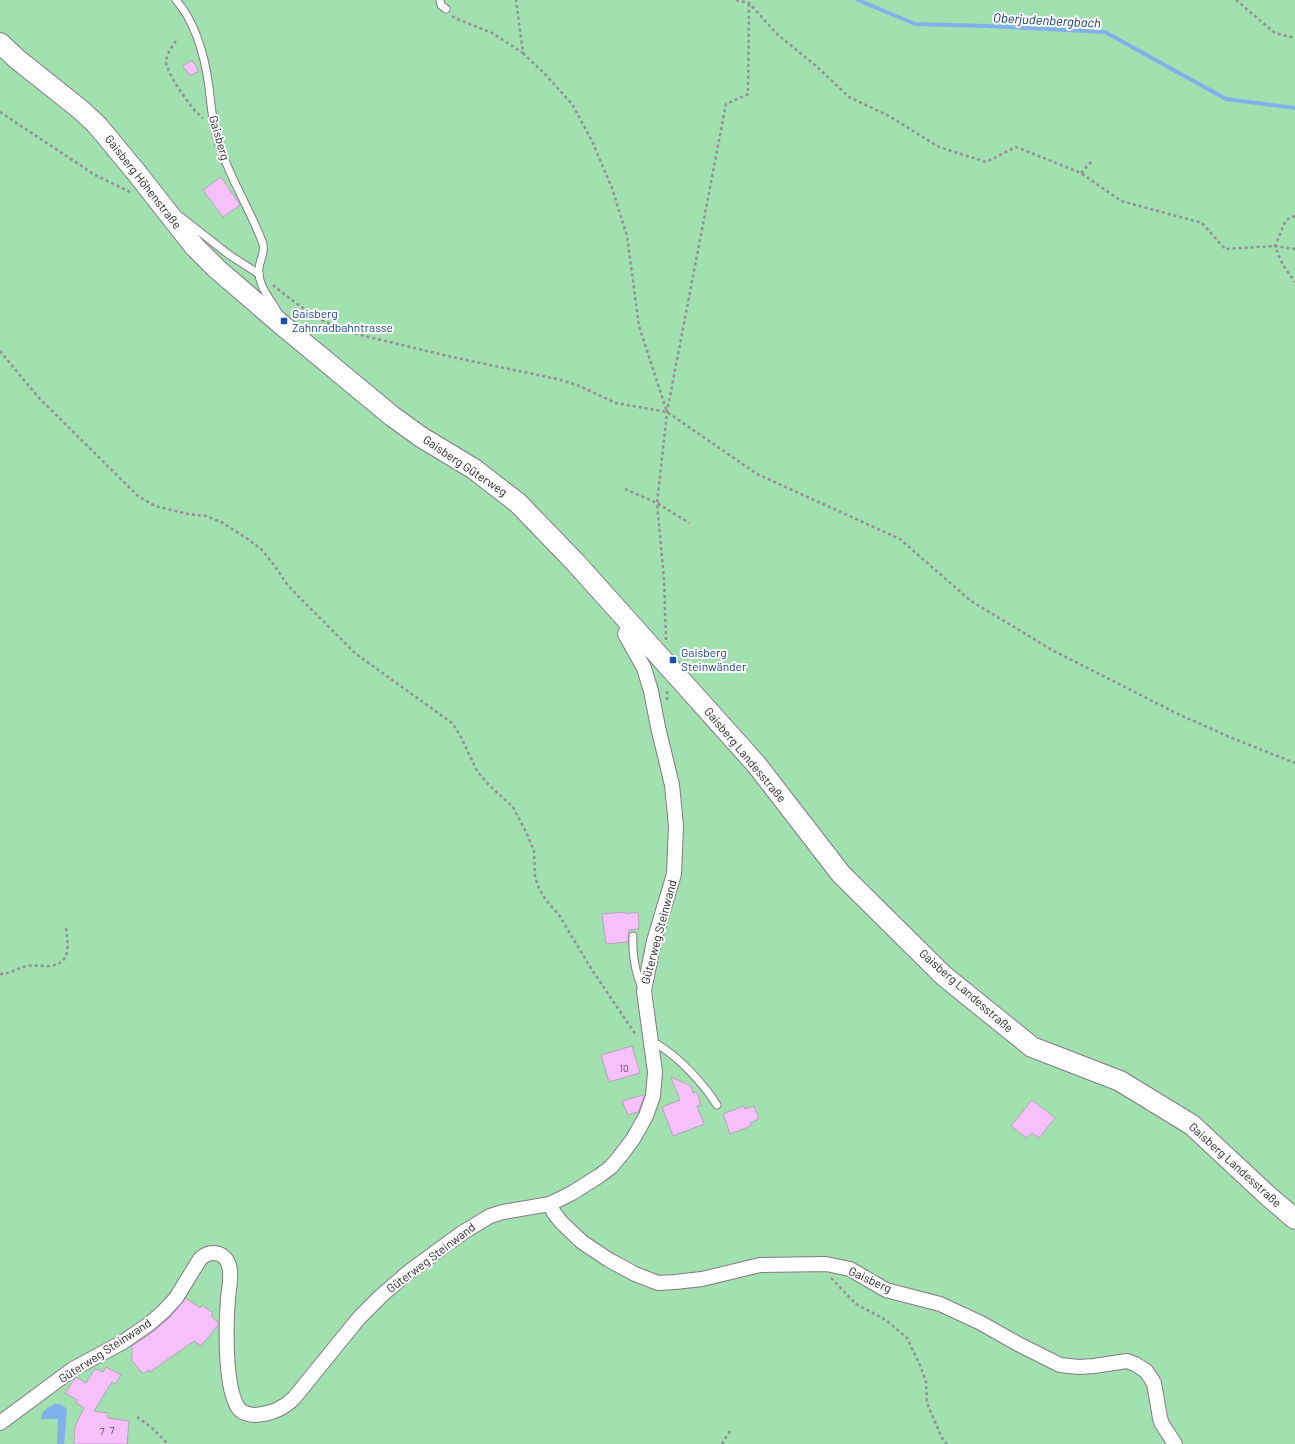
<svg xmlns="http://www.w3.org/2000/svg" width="1295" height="1444" viewBox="0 0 1295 1444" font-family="Barlow,sans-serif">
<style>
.green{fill:#a1e0af}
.water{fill:#81b1eb}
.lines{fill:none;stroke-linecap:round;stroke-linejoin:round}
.stream{stroke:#81b1eb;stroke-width:4}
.building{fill:#f6c0fc;stroke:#b4a5b5}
.service-casing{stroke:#867887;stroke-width:9}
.minor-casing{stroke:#867887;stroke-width:16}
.secondary-casing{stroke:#867887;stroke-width:22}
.path{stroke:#948e95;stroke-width:2.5;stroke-dasharray:3 3;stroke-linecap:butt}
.service{stroke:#fff;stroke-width:7}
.minor{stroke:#fff;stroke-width:14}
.secondary{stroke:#fff;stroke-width:20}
.transit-dot{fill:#1a4fb4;stroke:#fff;stroke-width:1.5}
.labels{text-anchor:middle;stroke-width:4;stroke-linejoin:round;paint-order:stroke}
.number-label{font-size:10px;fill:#5e4d61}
.street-label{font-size:12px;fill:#2c272d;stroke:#fff}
.transit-label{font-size:12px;fill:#164399;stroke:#fff;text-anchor:start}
.water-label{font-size:13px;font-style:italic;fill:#0c3e72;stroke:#fff}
</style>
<rect width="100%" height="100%" fill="#fef8ff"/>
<rect class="green" x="0" y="0" width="1295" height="1444"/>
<path class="water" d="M55 1404H60L66 1408 67 1412 64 1444H57L58 1419H41C41 1411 48 1407 55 1404Z"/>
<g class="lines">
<polyline class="stream" points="858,0 915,24 986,26 1105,32 1226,99 1295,108"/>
</g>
<g class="building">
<polygon points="192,60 199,71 190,76 183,66"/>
<polygon points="221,177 240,205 223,217 203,190"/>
<polygon points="626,912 626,914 638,912 639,929 629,930 628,942 606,944 602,914"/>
<polygon points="632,1046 640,1073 609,1082 601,1055"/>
<polygon points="671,1077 691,1086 693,1093 697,1092 701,1105 697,1106 704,1124 673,1136 662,1107 680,1100"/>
<polygon points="643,1095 644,1097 638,1112 628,1115 622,1101"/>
<polygon points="1032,1100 1055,1118 1039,1138 1032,1133 1027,1138 1011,1126"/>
<polygon points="744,1106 745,1109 754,1106 759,1119 750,1123 751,1126 730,1134 723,1114"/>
<polygon points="186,1298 200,1308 202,1305 213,1313 211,1316 218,1322 218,1325 201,1346 194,1341 150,1372 149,1370 143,1374 132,1361 132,1346 154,1331 169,1318"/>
<polygon points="106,1367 121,1375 115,1384 112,1382 94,1411 108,1413 108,1418 129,1421 127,1444 74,1444 75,1426 84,1408 76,1403 77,1400 65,1393 76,1377 86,1383 95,1369 103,1372"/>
</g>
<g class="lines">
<g class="service-casing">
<g id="service">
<path d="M176 0C196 23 205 58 209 87 211 104 212 121 217 138 228 176 250 208 263 244 265 254 260 259 259 268 257 285 270 298 277 311"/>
<polyline points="440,0 441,5 446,9"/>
<polyline points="181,217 228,254 259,274"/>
<path d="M633 936C632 951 635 975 643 989"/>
<path d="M652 1045 657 1044C680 1058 703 1083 717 1105"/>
</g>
</g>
<g class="minor-casing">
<g id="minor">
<polyline points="550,1204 554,1213 561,1222 582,1242 609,1260 635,1274 658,1283 675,1282 702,1279 760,1265 826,1264 850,1269 886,1290 940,1304 981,1323 1018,1344 1060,1365 1079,1367 1094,1366 1127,1361 1135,1364 1146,1371 1154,1383 1160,1418 1162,1424 1175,1444"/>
<path d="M0 1423 73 1369 123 1342 149 1324 163 1312 176 1298 200 1259C213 1247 229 1254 230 1271 231 1280 229 1289 228 1298 226 1323 224 1389 239 1409 244 1414 250 1415 256 1415 270 1414 284 1408 294 1398L359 1318 382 1295 410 1271 462 1233 490 1216 503 1212 550 1204 572 1193 599 1176 611 1167 621 1155 633 1139 646 1116 653 1096 655 1072 644 991 654 941 674 874 676 826 672 785 658 727 651 691 644 668 625 634 630 624"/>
</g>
</g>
<g class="secondary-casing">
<polyline id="secondary" points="0,43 17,59 81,110 97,125 136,172 194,246 217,269 282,325 392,416 421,437 474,469 518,503 575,562 756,764 841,874 944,976 1032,1047 1120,1081 1192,1125 1267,1195 1295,1219"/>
</g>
<g class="path">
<polyline points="736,0 749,3 777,34 816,66 849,97 889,116 939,147 986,162 1016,147 1081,173 1121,201 1202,223 1225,249 1275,246 1295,249"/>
<polyline points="1236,0 1275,33 1295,38"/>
<polyline points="452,16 455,18 492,33 523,53 516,0"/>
<path d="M176 41C172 46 167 54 166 61 165 71 193 112 203 118"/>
<polyline points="523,53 545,74 572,104 592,141 612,188 627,236 639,326 667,412"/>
<polyline points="0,112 95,175 130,192"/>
<polyline points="1081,173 1092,161"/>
<polyline points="1295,216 1286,220 1275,246 1283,265 1295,282"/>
<path d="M273 285C296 304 320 322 348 332L452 357 557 379 577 385 616 403 667 412 757 474 900 539 971 601 1052 650 1178 714 1232 738 1295 763"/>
<polyline points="0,351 38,397 138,496 155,506 188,514 206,516 223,523 249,540 262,550 274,565 286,583 298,596 356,654 452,723 460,735 477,771 489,785 513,807 527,834 534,851 535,876 538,886 545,899 559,915 592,970 636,1035"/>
<polyline points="625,489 657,503 689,523"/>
<polyline points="666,640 664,579 657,503 667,412 726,104 748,94 749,3"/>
<polyline points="667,700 667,689"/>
<path d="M0 974C10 974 17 968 27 966 34 965 41 966 48 966 72 965 68 945 66 928"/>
<polyline points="831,1278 856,1304 886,1320 907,1338 920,1365 926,1382 927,1403 942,1438 947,1444"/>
<polyline points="137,1417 151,1427 168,1444"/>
<polyline points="722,1444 731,1429"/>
</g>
<use href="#service" class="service"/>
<use href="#minor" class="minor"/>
<use href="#secondary" class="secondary"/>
</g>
<g class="transit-dot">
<rect x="280" y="317" width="8" height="8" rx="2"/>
<rect x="669" y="656" width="8" height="8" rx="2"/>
</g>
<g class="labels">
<g class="number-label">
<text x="624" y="1072">10</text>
<text x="112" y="1434">7</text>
<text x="102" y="1435">7</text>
</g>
<g class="street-label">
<text transform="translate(219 138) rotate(74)" y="4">Gaisberg</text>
<text transform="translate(143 182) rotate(52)" y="4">Gaisberg Höhenstraße</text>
<text transform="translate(465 466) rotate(34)" y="4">Gaisberg Güterweg</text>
<text transform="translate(745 755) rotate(50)" y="4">Gaisberg Landesstraße</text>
<text transform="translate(659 932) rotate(-75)" y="4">Güterweg Steinwand</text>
<text transform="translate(966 991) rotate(41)" y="4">Gaisberg Landesstraße</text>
<text transform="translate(1235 1165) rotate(42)" y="4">Gaisberg Landesstraße</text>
<text transform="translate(431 1258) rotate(-37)" y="4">Güterweg Steinwand</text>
<text transform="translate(870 1280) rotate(25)" y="4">Gaisberg</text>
<text transform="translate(105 1351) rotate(-33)" y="4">Güterweg Steinwand</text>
</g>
<g class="transit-label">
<text x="292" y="318">Gaisberg<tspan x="292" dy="14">Zahnradbahntrasse</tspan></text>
<text x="681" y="657">Gaisberg<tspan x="681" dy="14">Steinwänder</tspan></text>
</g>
<g class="water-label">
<text transform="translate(1047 20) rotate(3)" y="5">Oberjudenbergbach</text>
</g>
</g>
</svg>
